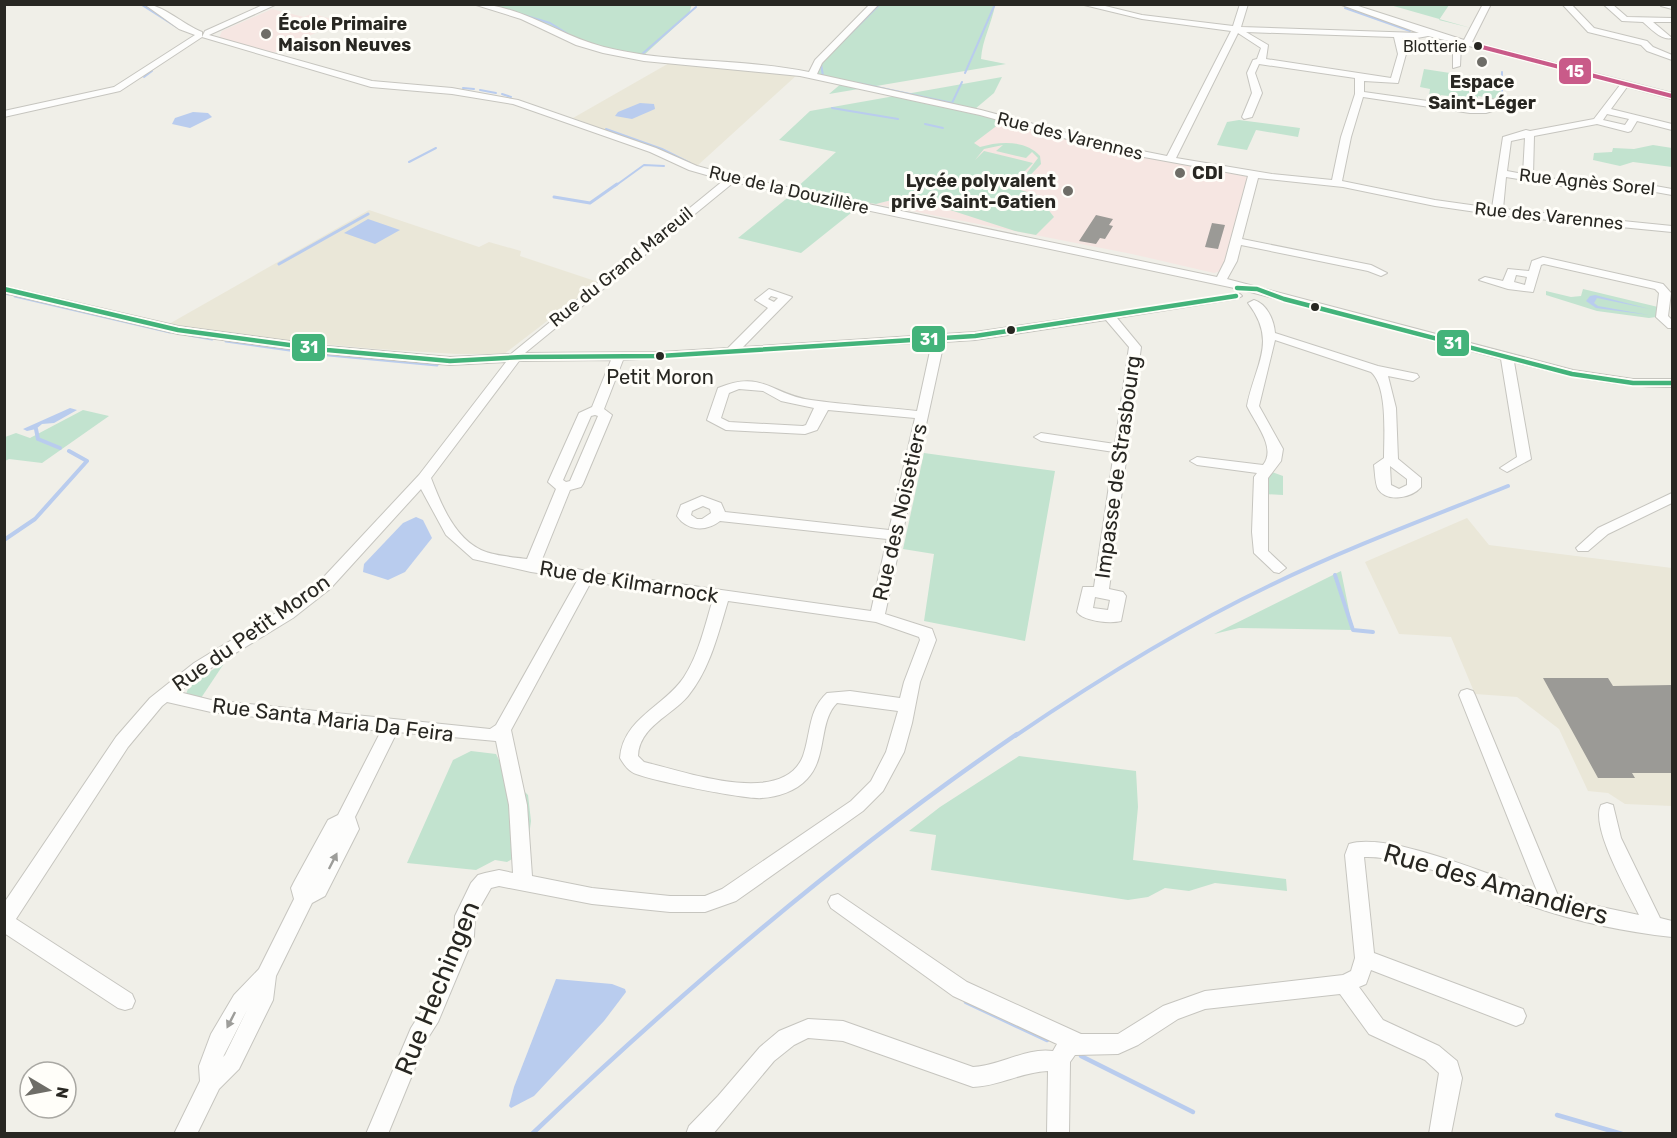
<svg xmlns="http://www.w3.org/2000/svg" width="1677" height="1138" viewBox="0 0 1677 1138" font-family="Rubik,sans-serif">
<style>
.built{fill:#eae7d8}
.education{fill:#f6e6e2}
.green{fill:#c2e3cf;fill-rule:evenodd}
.water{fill:#b9ccee}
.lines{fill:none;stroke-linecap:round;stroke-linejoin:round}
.stream-far3{stroke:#b9ccee;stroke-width:2}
.stream-far2{stroke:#b9ccee;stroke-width:3}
.stream-far1{stroke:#b9ccee;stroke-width:4}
.stream{stroke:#b9ccee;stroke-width:4.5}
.building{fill:#9b9a96}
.minor-casing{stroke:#c6c5bf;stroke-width:2}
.minor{fill:#fdfdfc;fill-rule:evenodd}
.bus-1-casing{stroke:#fffef9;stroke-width:8}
.bus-2-casing{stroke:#fffef9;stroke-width:7}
.bus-1{stroke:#43b37a;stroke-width:4.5}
.bus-2{stroke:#c95b89;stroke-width:4}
.oneway{fill:#9d9d9a}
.poi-dot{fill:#6e6d67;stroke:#fffef9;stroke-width:2}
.bus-dot{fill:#282722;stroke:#fffef9;stroke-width:2}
.labels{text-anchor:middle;stroke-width:6;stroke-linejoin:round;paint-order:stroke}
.far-bus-label{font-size:16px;fill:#282722;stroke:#fffef9;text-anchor:end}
.far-poi-label{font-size:18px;font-weight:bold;fill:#282722;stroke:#fffef9;text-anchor:start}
.far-street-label{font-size:18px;fill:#282722;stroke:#fffef9}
.bus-label{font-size:20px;fill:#282722;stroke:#fffef9}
.street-label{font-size:21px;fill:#282722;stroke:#fffef9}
.near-street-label{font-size:26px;fill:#282722;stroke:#fffef9}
.line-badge{stroke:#fffef9;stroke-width:2}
.badge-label{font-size:16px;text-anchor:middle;font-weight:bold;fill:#fff}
</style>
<rect width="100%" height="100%" fill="#f0efe8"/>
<g class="built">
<polygon points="671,62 798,74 697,166 573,118"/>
<polygon points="369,210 479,247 489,242 521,251 520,256 598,282 504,354 456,354 377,349 269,339 169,324"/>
<polygon points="1467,518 1489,545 1672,568 1672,806 1625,804 1608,793 1588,791 1559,729 1517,697 1475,694 1451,637 1399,634 1365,562"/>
</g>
<g class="education">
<polygon points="272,9 304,17 311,14 341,21 273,53 219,38 222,31"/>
<polygon points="984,116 1126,153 1247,176 1249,178 1224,270 1214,273 1132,254 876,204"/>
</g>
<g class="green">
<polygon points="692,4 689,14 643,56 595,48 534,21 477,5"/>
<path d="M876 4 995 5C992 23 982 40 981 59L1006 64 829 94 842 83 820 77 816 71 818 62Z"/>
<polygon points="1390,5 1449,5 1439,20 1471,28"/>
<polygon points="1424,69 1502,81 1502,100 1478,96 1478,100 1441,95 1440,104 1428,102 1430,89 1420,87"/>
<path d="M1002 77 994 93 975 109 1003 121 974 143 980 147C1000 141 1026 140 1040 156L1041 164 1017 189 1037 195 1054 217 1036 235 1015 231 907 196 876 204 794 190 836 152 779 140 810 111ZM1003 145 996 151 1026 158 1032 152 1038 158 1026 174 1023 173 1033 163 984 151 975 160 984 149Z"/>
<polygon points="1239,120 1300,128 1298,137 1256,130 1247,150 1217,145 1227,122"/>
<polygon points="1653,145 1672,148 1672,167 1633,162 1620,166 1593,160 1594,153 1612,152 1613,148 1634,149"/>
<polygon points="791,195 856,209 801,253 738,238"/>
<polygon points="1583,289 1658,307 1656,317 1649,318 1597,311 1546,295 1546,291 1571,297 1581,296"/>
<polygon points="83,410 109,416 42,463 9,459 5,461 5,437 16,433 30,438"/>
<polygon points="924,453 1055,471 1025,641 924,621 934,554 903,549"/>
<polygon points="1272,472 1283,476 1283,495 1265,494 1268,478"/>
<polygon points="1341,571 1353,630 1239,628 1214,634"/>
<polygon points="225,662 201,698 186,694 190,684"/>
<polygon points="471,751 496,754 506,774 528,795 531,821 527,850 507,862 495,860 476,870 407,863 453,760"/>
<polygon points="1019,756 1136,771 1138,807 1133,860 1286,879 1287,891 1215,883 1189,891 1165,888 1148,897 1128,900 931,870 936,835 909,831 940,807"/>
</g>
<g class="water">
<polygon points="640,103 654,104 655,109 632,119 615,116 618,112"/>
<polygon points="193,112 208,113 212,117 190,128 172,124 175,118"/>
<polygon points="368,219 400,230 375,244 344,233"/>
<polygon points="1595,295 1650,309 1597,298 1594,303 1598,306 1649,315 1596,308 1586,301 1590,296"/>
<polygon points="70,408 77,410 54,423 42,424 36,429 27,431 23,429"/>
<polygon points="416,517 423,520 432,538 405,572 388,580 363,572 364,564 403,523"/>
<polygon points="556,979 612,984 625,989 626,992 604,1021 534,1096 511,1108 509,1106 514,1087"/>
</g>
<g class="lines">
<g class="stream-far3">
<polyline points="142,5 178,28"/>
<polyline points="274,5 277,4"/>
<polyline points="1345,8 1410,31"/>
<polyline points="520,14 550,23 568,34"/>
<polyline points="641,55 696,7"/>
<polyline points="826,58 880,4"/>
<polyline points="821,64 823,76 827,77"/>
<polyline points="1502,72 1502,98"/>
<polyline points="965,73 995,4"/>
<polyline points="144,77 152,71"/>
<polyline points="858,83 952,103 962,82"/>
<polyline points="463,88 474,89"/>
<polyline points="480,90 496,93"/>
<polyline points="502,94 511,97"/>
<polyline points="832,108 898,119"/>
<polyline points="925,124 943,128"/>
<polyline points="606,129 662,149 690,163"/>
<polyline points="409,162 436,148"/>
<polyline points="615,186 644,165 664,166"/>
</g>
<g class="stream-far2">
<polyline points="554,197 590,203 617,184"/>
<polyline points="279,264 368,214"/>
<polyline points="4,293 9,294"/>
<polyline points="15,296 170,332"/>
<polyline points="189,335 212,339"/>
<polyline points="226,341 318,354 437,365"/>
</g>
<g class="stream-far1">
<polyline points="36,429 38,439 60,448"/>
<polyline points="4,540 35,519 87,461 69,451"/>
<polyline points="1335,575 1353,630 1373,632"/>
<path d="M1015 736C1096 681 1181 628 1269 586 1347 548 1428 518 1508 486"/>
</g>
<g class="stream">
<polyline points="966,1002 1047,1040"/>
<polyline points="1081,1056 1193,1112"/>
<polyline points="1557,1115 1622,1134"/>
<path d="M532 1134C684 989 843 853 1017 734"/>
</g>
</g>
<g class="building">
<polygon points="1096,215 1113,219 1109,225 1113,226 1105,239 1100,238 1096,244 1079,241"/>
<polygon points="1212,223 1225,225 1218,249 1205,247"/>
<polygon points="1543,678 1608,678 1613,686 1672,685 1672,773 1632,773 1635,778 1598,778"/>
</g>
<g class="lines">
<g class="minor-casing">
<g id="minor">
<path d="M144 4C162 4 184 25 202 32V37L205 31 265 4H277L209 35 372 81 452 88 518 100 656 148 697 166 734 176 1217 277 1225 261 1248 176 1111 151 980 115 800 76 644 61 603 53 576 45 521 19 473 4C521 4 559 36 604 47 671 64 742 58 809 72L815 60 870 4H879L822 63 817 74 981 110 1112 145 1167 156 1231 31 1142 19 1080 4H1097L1142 15 1233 26 1240 4H1248L1241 27 1419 33 1339 4H1352L1464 40 1483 4H1491L1472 42 1672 93V99L1627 87 1611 109 1672 124V130L1637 121 1631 131 1628 132 1597 124 1534 136 1533 175 1573 182H1633L1672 189V195L1633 188H1573L1506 177 1503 209 1672 226V232L1497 215 1435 206 1343 187 1258 178 1242 239 1371 265 1387 273 1381 276 1368 271 1241 245 1237 261 1227 279 1573 370 1633 379H1672V387C1618 388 1567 376 1514 362L1531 459 1507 472 1500 468 1517 457 1501 359 1239 289 734 182 525 353 660 352 728 348 768 308 755 300 769 289 792 297 743 347 975 332 1240 294 1242 296 1236 299 1117 318 1141 347 1109 589 1123 592 1126 596 1121 621C1110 624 1083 621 1077 612L1083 587H1094L1114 452 1041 441 1034 437 1041 433 1115 444 1129 347 1106 320 975 340 944 342 885 614 932 629 936 640 920 682 912 723 904 752 883 791 863 811 736 901 705 912H670L592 904 499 886 491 888 475 916 474 936 438 1022 426 1041 388 1134H366L411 1028 423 1009 454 936 455 916 471 883 478 875 485 873 499 870 513 873 509 805 496 741 397 732 355 817 359 829 325 896 312 903 276 976 273 1000 239 1069 219 1089 197 1134H174L200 1081 199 1066 211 1034 234 995 259 969 294 899 291 888 294 882 328 820 338 815 381 731 211 712 167 702 162 706 128 747 16 919 132 994 135 1001 132 1008 125 1010 118 1008 4 933V903L116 737 150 698 194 663 281 610 320 581 419 475 506 362 450 365 327 354 178 334 4 293V286L178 326 327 346 450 357 511 354 724 180 689 170 650 152 513 104 452 94 371 87 202 37 120 91 4 117V111L114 87 195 35 179 29ZM1246 32 1394 37 1398 54 1391 78 1266 59 1268 45ZM1238 33 1261 48 1257 59 1253 60 1247 73 1252 93 1242 117 1244 119 1252 117 1262 93 1255 73 1259 64 1355 78V94L1341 137 1332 180 1272 174 1176 158ZM1428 36 1453 42V68L1460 66 1461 44 1620 85 1594 119 1530 131 1526 130 1503 137 1492 208 1435 200 1342 181 1351 137 1363 97 1470 113H1486L1502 108 1503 101 1485 98 1476 107H1470L1364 92V81L1398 83 1406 54 1402 38H1417ZM1488 104 1494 105 1485 107ZM1607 114 1629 119 1625 125 1603 120ZM1525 138 1523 174 1507 171 1511 141ZM771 296 778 298 774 302 768 299ZM932 342 917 411C881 407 846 405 811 400 772 395 763 369 718 388L707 420 726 430 805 434 817 430 828 410 915 418 889 530 725 512 721 503 702 496 681 505 677 516C687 531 706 532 720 521L887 539 871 611 587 571 541 562 570 490 581 487 583 484 612 415 604 409 623 360ZM611 360 592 407 579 413 548 482 556 489 527 559C513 557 494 556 481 550 454 537 441 504 431 478L519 361ZM739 389 763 391 781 401 814 408 806 425 803 426 729 422 721 418 729 393ZM595 415 598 416 570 481 566 482 563 480 591 416ZM421 489 446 535 473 559 531 572 578 579 496 725 490 729 211 700 179 692 206 671 293 618 330 589ZM703 506 710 509 711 513 702 519H697L691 515 692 511ZM591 582 713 599C705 625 699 654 684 677 664 707 623 718 620 758 623 763 627 769 632 772 642 779 747 800 762 798 778 797 796 791 807 779 828 757 818 722 837 703L898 711 886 752 871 781 851 801 722 889 705 896H670L592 888 532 876 527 805 511 730ZM1095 597 1110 600 1108 610 1093 608ZM728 601 876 622 919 637 920 640 904 682 900 698 850 691 827 693C808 710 811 734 803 756 783 808 684 771 644 762L638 756C639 727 671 716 688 696 710 669 718 634 728 601ZM247 1010 225 1055 223 1057Z"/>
<polygon points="1562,4 1571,4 1594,28 1647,41 1653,47 1672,55 1672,60 1647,51 1641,45 1588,32"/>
<path d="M1603 4H1612L1627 17 1672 18V22H1653L1672 38C1662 41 1651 29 1643 22L1622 21Z"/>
<polygon points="1660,4 1672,4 1672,9 1661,6"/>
<path d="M1543 257 1663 284 1671 293 1668 316 1672 320V328H1668L1656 317 1659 293 1655 289 1544 264 1541 265 1533 292 1508 289 1479 280 1485 277 1503 281 1508 269 1529 271 1532 261ZM1516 275 1527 277 1525 285 1514 282Z"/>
<path d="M1254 300C1267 304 1274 320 1275 333L1378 366 1417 374 1419 377 1413 381 1388 376 1396 408 1398 459 1421 478V487C1412 498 1387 503 1378 489 1375 483 1375 472 1374 465L1384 458C1384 436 1388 387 1371 372L1275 340 1259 406 1283 449 1281 461 1268 478V551L1286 568 1279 573 1274 572 1254 553 1252 532 1254 477 1257 473 1197 465 1190 461 1197 457 1263 465C1277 448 1255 423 1247 406 1255 364 1278 342 1248 303ZM1390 466 1407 479V485L1399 489 1391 485Z"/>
<polygon points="1672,493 1672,503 1608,534 1588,551 1578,551 1576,548 1598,528"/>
<path d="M1467 689 1473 691 1475 695 1559 898 1639 915C1628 892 1590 827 1601 805L1607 803 1613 805 1621 838 1660 918 1672 921V937C1626 932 1578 922 1534 907 1490 892 1409 855 1364 857L1374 953 1523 1009 1526 1016 1523 1023 1516 1026 1371 970 1366 984 1359 987 1383 1020 1439 1046 1457 1061 1462 1078 1451 1134H1429L1439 1073 1425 1060 1369 1034 1340 994 1205 1009 1178 1019 1138 1045 1118 1054 1075 1055 1070 1062 1069 1134H1047L1048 1071C1022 1072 999 1086 973 1087L843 1041 808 1038 794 1045 774 1061 713 1134H686L689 1126 718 1096 760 1047 779 1031 808 1019 843 1021 973 1067C1000 1066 1026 1047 1053 1051L1057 1044 953 996 831 908 828 902 831 896 838 894 967 982 1081 1034H1118L1163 1006 1205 991 1343 975 1351 971 1355 958 1345 855 1349 844C1389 831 1496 878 1537 891L1459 695 1461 691Z"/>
</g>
</g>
<use href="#minor" class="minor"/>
<g class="bus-1-casing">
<g id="bus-1">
<polyline points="1237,288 1257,289 1284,299 1572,374 1633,383 1672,383"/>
<polyline points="4,289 178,330 327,350 450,361 523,357 660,356 975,336 1236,296"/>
</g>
</g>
<g class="bus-2-casing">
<polyline id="bus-2" points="1478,46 1672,96"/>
</g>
<use href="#bus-1" class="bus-1"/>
<use href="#bus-2" class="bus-2"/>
</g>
<defs><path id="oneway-solid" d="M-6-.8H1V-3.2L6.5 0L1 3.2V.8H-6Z" transform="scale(1.5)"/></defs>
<g class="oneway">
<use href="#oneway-solid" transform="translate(333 861) rotate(-63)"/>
<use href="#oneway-solid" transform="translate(231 1020) rotate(117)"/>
</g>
<g class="poi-dot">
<circle cx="266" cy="34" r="6"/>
<circle cx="1482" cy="62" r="6"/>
<circle cx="1180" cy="173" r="6"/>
<circle cx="1068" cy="191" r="6"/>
</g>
<g class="bus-dot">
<circle cx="1478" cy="46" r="5"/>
<circle cx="1315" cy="307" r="5"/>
<circle cx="1011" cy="330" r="5"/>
<circle cx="660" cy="356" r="5"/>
</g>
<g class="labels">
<g class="far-bus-label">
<text x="1467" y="52">Blotterie</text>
</g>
<g class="far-poi-label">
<text x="278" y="30">École Primaire<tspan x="278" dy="21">Maison Neuves</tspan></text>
<text x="1482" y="88" text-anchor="middle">Espace<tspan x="1482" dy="21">Saint-Léger</tspan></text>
<text x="1192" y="179">CDI</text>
<text x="1056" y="187" text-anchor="end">Lycée polyvalent<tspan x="1056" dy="21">privé Saint-Gatien</tspan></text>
</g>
<g class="far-street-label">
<text transform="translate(1070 136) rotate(14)" y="6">Rue des Varennes</text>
<text transform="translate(1587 182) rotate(6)" y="6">Rue Agnès Sorel</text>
<text transform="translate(789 190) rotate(13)" y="6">Rue de la Douzillère</text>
<text transform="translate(1549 216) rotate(6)" y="6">Rue des Varennes</text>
<text transform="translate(621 267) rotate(-39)" y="6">Rue du Grand Mareuil</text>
</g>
<g class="bus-label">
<text x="660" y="384">Petit Moron</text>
</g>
<g class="street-label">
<text transform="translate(1118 467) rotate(-82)" y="7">Impasse de Strasbourg</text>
<text transform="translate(900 512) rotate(-77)" y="7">Rue des Noisetiers</text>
<text transform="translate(629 582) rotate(9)" y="7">Rue de Kilmarnock</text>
<text transform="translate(251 633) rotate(-35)" y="7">Rue du Petit Moron</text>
<text transform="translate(333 720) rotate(7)" y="7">Rue Santa Maria Da Feira</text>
</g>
<g class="near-street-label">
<text transform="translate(1496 884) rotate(16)" y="9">Rue des Amandiers</text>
<text transform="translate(437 988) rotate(-68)" y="9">Rue Hechingen</text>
</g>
</g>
<g class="line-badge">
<rect x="1558" y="57" width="34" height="28" rx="6" fill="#c95b89"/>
<rect x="911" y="325" width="35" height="28" rx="6" fill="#43b37a"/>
<rect x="1436" y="329" width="34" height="28" rx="6" fill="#43b37a"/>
<rect x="291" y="333" width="35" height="29" rx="6" fill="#43b37a"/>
</g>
<g class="badge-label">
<text x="1575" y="77">15</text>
<text x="929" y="345">31</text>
<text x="1453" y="349">31</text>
<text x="309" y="353">31</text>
</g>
<rect width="1677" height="1138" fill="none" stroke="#282722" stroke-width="12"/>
<g transform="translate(48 1090) rotate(100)"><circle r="28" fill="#fffef9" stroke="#a9a8a3" stroke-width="1.5"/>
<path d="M0-4.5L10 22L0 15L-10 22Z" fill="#6e6d67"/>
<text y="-9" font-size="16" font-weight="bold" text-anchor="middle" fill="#282722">N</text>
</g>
</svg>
